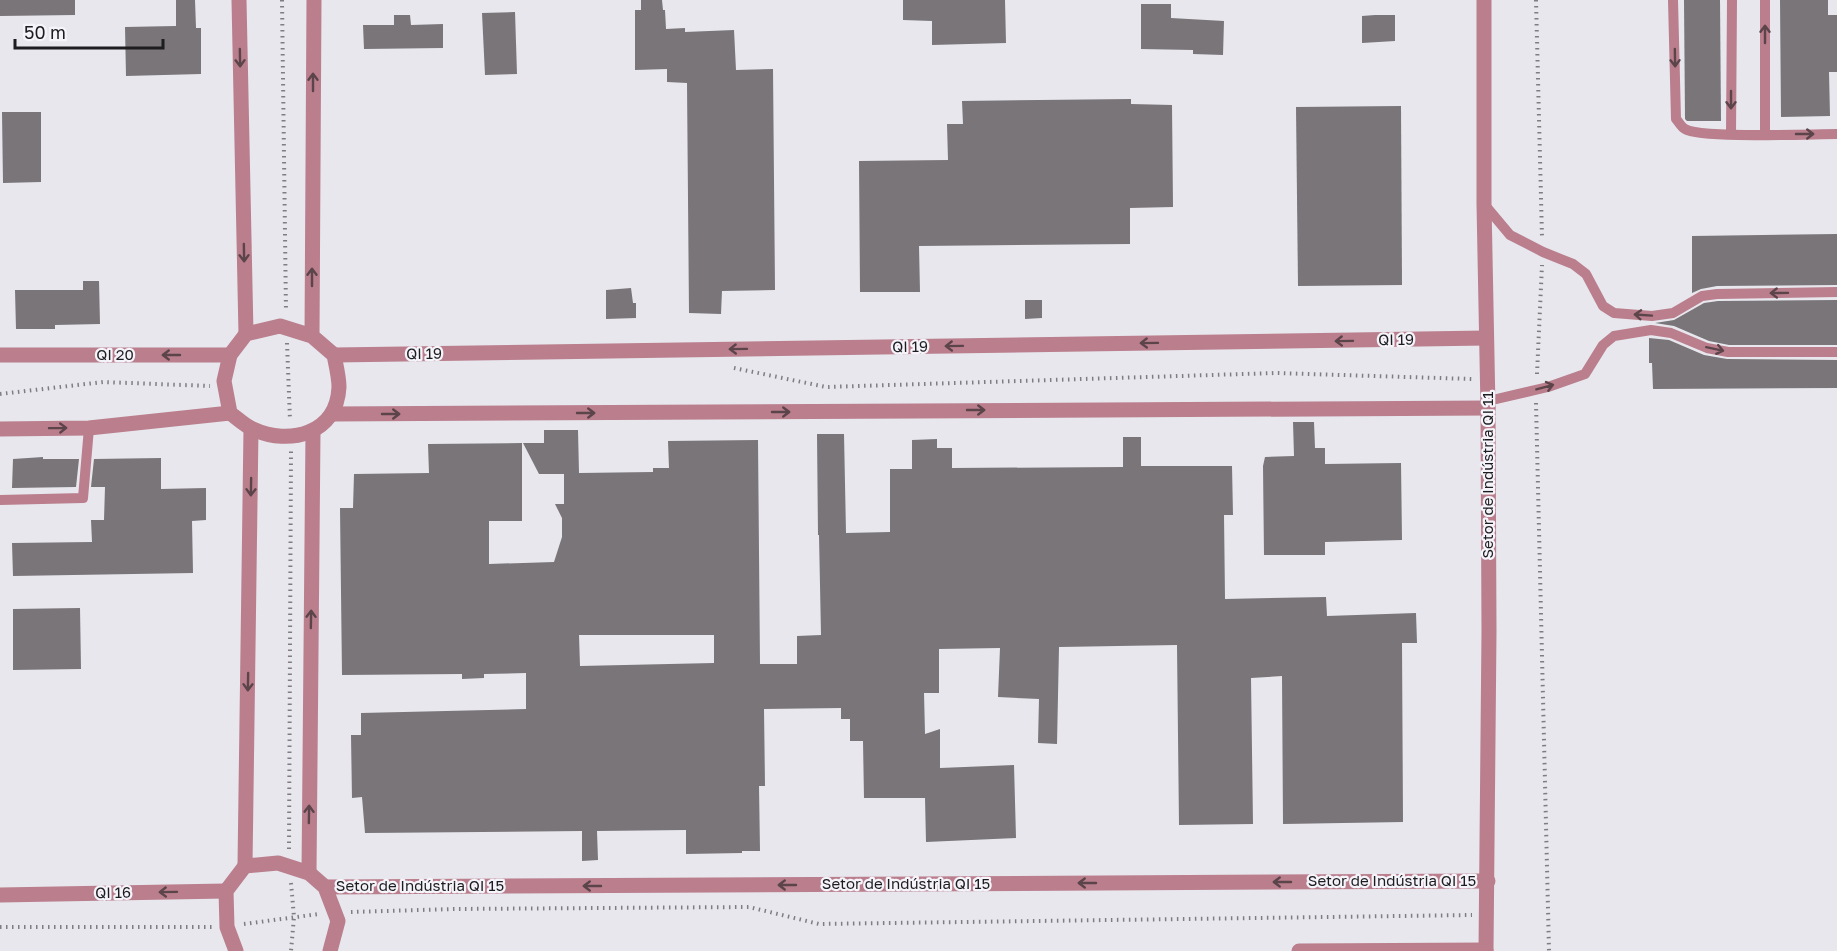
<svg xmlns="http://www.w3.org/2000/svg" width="1837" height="951" viewBox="0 0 1837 951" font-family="'Golos Text',sans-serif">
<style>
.building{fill:#797579;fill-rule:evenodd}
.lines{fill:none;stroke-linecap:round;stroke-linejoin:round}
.path{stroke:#7e7e82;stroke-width:4;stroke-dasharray:1.5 4.5;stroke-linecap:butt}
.service{stroke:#ba7e8d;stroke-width:10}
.minor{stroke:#ba7e8d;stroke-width:15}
.oneway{stroke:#5c444b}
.labels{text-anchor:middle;stroke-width:4.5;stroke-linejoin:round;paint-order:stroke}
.street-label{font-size:15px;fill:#1d1d1f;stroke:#f4f4fa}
</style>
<rect width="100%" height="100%" fill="#e7e7ed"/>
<g class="building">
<polygon points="0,0 75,0 75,15 0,16"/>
<polygon points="176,0 195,0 196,28 201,28 201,74 126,76 125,27 176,26"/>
<polygon points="641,0 662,0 663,10 665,10 666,29 685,28 685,32 734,30 736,70 773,69 775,290 722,291 721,314 689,313 687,83 667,82 667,69 635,70 635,10 641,10"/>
<polygon points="903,0 1005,0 1006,43 932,45 932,21 903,20"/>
<polygon points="1684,0 1720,0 1721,121 1687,121 1685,119"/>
<polygon points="1780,0 1828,0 1828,15 1837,15 1837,72 1829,72 1830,116 1781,117"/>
<polygon points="1141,4 1171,4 1171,18 1224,21 1223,55 1193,54 1193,50 1141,49"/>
<polygon points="515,12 517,74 485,75 482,13"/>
<polygon points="394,15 410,15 411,25 443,24 443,48 364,49 363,25 394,25"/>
<polygon points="1375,15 1395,15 1395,41 1362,43 1362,16"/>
<polygon points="1131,99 1131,104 1172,105 1173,207 1130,208 1130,244 919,246 920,292 860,292 859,161 948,160 947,124 963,124 962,101"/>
<polygon points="1401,106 1402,285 1298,286 1296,107"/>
<polygon points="2,112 41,112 41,182 3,183"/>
<polygon points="1837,234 1837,285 1717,286 1701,289 1692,293 1692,236"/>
<polygon points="83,281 99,281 100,324 55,325 55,329 16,329 15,290 83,290"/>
<polygon points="631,288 633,303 636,303 636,318 606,319 606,290"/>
<polygon points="1025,300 1042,300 1042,318 1025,319"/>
<polygon points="1837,300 1837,345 1729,345 1709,341 1674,326 1655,323 1674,320 1704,303 1718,301"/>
<polygon points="1649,338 1669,340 1704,355 1727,359 1837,360 1837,388 1653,389 1652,363 1649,363"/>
<polygon points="1293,422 1314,422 1315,448 1325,448 1325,464 1401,463 1402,540 1325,542 1325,555 1264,555 1263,466 1265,457 1294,456"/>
<path d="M544 430H578L579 473 653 472V468H669L668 441 758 440 760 664H797V636L821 635 819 535H818L817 434H844L846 533 890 532V469H912V440L937 439V448H952V468L1123 467V437H1141V466H1232L1233 515H1224L1225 599 1326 597 1327 616 1416 613 1417 643H1402L1403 822 1283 824 1282 676 1251 678 1253 824 1179 825 1177 645 1059 647 1057 744 1038 743 1039 699 998 697 1000 648 939 649V693H924L925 734 940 729V768L1014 765 1016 838 926 842 925 798H864L863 741H850V719H841V708L764 709 765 786H759L760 851H742V853L686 854V830L597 831 598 860 582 861V831L365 833 362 797 352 798 351 735H361V713L526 709V673L484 674V678L462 679V674L342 675 340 508H353L354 474 429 473 428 444 522 443V521H489V564L554 562 562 537V518L555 504H564V474H539L523 443H544ZM579 635H714V663L580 666Z"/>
<polygon points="43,457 43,459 79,459 76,487 12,488 13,459"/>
<polygon points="161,458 161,489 206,488 206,520 192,521 193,573 13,576 12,543 92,542 91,520 104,520 105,487 91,487 94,459"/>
<polygon points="80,608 81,669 13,670 13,609"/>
</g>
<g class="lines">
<g class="path">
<polyline points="282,0 286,312"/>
<polyline points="1536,0 1542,237"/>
<polyline points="287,343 290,420"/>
<polyline points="734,368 826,387 1276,373 1472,379"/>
<polyline points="1537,374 1542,265"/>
<polyline points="0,394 103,382 210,386"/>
<polyline points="1536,403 1549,951"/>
<polyline points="289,849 291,451"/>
<polyline points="291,883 294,917 291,951"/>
<polyline points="351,912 454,909 749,907 819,924 1472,915"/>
<polyline points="244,924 319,914"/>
<polyline points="0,927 212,927"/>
</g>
<g class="service">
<path d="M1673 0 1676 119C1679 122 1681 127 1685 129 1701 139 1811 134 1837 134"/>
<polyline points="1765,0 1765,134"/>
<polyline points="1731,134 1732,0"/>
<polyline points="1484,204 1510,235 1543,252 1573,264 1586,274 1603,306 1614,313 1652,316 1673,313 1702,296 1717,294 1837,292"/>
<polyline points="1488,401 1548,387 1585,374 1603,345 1614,336 1651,330 1671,333 1707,348 1728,352 1837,352"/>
<polyline points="0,500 83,498 89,428"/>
</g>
<g class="minor">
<polyline points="239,0 246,334"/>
<polyline points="1484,0 1484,204 1488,408 1489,631 1486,951"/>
<path d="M312 336 280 326 246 334 230 355 224 381 230 413C237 418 245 426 253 429 289 446 337 434 339 387 339 377 336 365 334 355L312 336 314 0"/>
<polyline points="0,355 230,355"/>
<polyline points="334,355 1486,338"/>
<polyline points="332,414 1488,408"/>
<polyline points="0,429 89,428 230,413"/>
<polyline points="245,866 251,429"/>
<polyline points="309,873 313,432"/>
<polyline points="325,887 1488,881"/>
<polyline points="0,895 226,891"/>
<polyline points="236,951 227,927 226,891 245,866 278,863 309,873 325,887 338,921 330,951"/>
<polyline points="1299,951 1486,950"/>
</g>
</g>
<defs><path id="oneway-shaft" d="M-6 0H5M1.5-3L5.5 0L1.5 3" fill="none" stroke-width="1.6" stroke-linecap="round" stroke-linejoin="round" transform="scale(1.5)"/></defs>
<g class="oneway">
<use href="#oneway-shaft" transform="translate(1765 34) rotate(-90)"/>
<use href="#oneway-shaft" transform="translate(240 58) rotate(89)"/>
<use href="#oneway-shaft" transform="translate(1675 58) rotate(89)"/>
<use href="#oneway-shaft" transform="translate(313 82) rotate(-90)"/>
<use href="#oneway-shaft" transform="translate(1731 100) rotate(90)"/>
<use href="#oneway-shaft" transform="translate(1805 134)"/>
<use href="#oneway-shaft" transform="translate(244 253) rotate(89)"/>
<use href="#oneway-shaft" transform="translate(312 277) rotate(-90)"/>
<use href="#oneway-shaft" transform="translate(1779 293) rotate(179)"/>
<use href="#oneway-shaft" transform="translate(1643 315) rotate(-176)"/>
<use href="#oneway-shaft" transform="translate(1344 341) rotate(179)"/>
<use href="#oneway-shaft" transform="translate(1149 343) rotate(179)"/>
<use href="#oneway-shaft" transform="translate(954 346) rotate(179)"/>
<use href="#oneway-shaft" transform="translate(738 349) rotate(179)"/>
<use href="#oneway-shaft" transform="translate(1715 349) rotate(12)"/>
<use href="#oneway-shaft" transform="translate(171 355) rotate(-180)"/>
<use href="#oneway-shaft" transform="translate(1545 387) rotate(-15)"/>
<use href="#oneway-shaft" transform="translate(976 410)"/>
<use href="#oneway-shaft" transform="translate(781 412)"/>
<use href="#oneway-shaft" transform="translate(586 413)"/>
<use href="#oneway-shaft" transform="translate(391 414)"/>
<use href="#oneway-shaft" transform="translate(58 428) rotate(-1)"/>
<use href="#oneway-shaft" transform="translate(251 487) rotate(91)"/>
<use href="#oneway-shaft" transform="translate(311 619) rotate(-89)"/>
<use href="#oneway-shaft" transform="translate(248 682) rotate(91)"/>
<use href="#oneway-shaft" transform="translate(309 814) rotate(-89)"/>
<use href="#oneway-shaft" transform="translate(1282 882) rotate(180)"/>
<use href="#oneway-shaft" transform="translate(1087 883) rotate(180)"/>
<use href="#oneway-shaft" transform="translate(787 885) rotate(180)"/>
<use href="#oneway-shaft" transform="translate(592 886) rotate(180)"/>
<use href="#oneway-shaft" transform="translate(168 892) rotate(179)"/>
</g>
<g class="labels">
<g class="street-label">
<text transform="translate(1396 340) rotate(-1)" y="5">QI 19</text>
<text transform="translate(910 347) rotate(-1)" y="5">QI 19</text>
<text transform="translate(424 354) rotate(-1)" y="5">QI 19</text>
<text x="115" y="360">QI 20</text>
<text transform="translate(1488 475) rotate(-90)" y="5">Setor de Indústria QI 11</text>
<text x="1392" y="886">Setor de Indústria QI 15</text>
<text x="906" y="889">Setor de Indústria QI 15</text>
<text x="420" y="891">Setor de Indústria QI 15</text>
<text transform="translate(113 893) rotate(-1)" y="5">QI 16</text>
</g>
</g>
<path d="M15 39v9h148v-9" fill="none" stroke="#1d1d1f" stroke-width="3"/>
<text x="24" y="39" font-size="18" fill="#1d1d1f" stroke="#f4f4fa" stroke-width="4.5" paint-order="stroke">50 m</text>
</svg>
